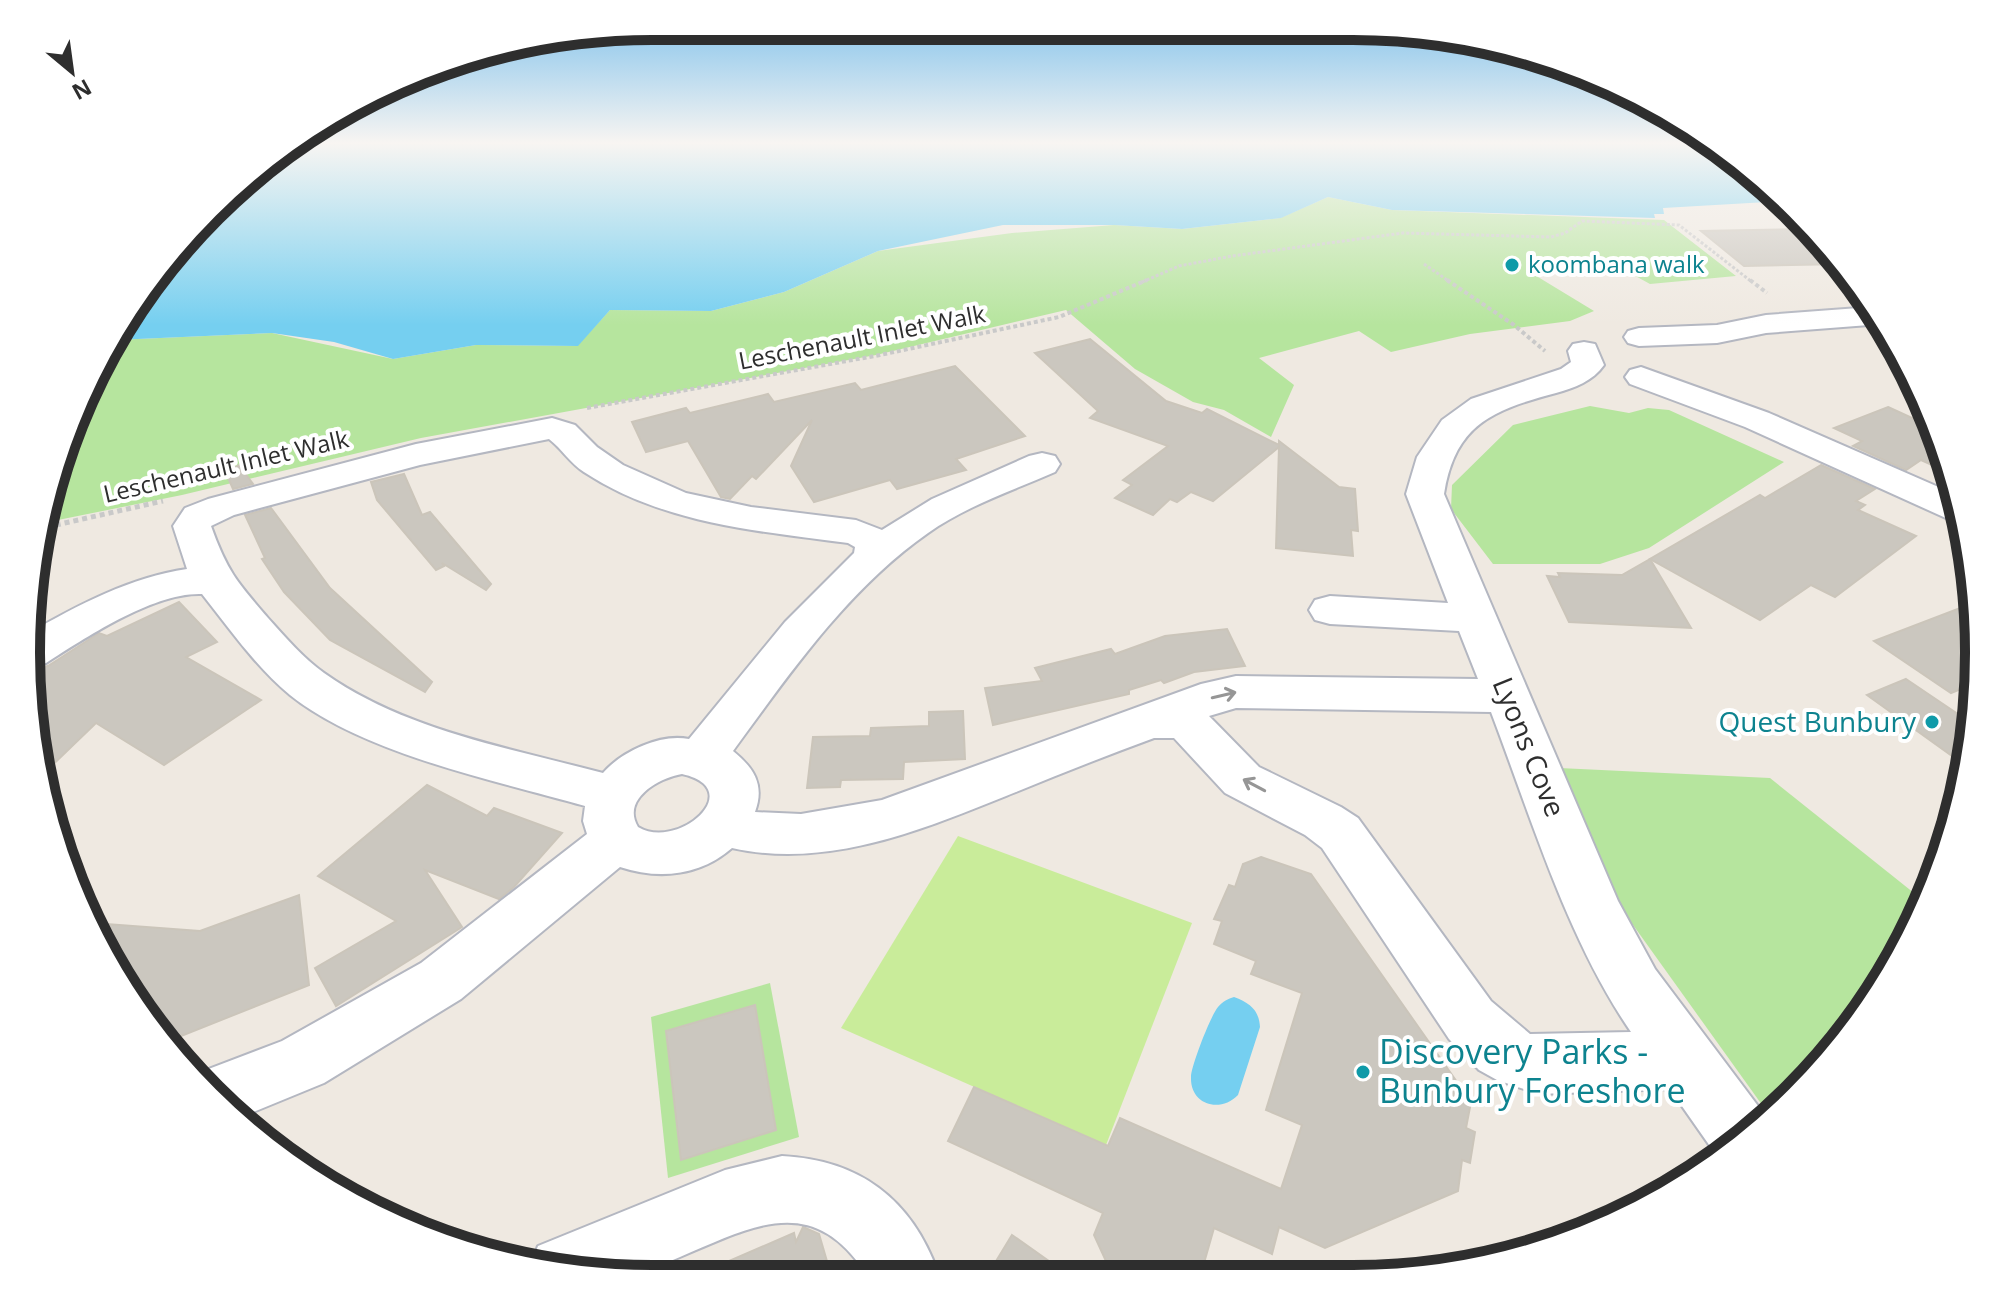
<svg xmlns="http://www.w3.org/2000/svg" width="2005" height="1305" viewBox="0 0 2005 1305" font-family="'Open Sans',sans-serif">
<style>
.green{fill:#b6e59e}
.pitch{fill:#c9ec9a}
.water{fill:#75cff0}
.building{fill:#cbc7bf;stroke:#cbc5ba;stroke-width:2}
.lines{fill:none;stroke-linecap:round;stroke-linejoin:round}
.minor-casing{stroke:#b4b7c1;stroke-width:4}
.path-far2{stroke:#c9c9c9;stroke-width:3;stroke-dasharray:3 2;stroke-linecap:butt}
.path-far1{stroke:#c9c9c9;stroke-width:4;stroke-dasharray:4 3;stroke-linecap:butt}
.path{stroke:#c9c9c9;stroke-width:5;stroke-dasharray:5 4;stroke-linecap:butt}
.minor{fill:#fff;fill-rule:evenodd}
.oneway{stroke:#969696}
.culture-dot{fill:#0f9aa8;stroke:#fff;stroke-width:3}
.labels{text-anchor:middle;stroke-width:8;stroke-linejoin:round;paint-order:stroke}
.far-culture-label{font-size:24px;fill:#0d838f;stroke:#fff;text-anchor:start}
.far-street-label{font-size:24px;fill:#2e2e2e;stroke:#fff}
.culture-label{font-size:28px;fill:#0d838f;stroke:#fff;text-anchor:end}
.street-label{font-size:28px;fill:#2e2e2e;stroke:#fff}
.near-culture-label{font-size:34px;fill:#0d838f;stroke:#fff;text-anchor:start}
.rim{fill:none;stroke:#2e2e2e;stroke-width:10}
</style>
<rect width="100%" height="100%" fill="#efe9e1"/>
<g class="green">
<polygon points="1328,197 1392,210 1664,220 1736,276 1650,284 1608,261 1538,277 1594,311 1570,321 1470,334 1391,352 1359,331 1259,358 1294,385 1271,437 1224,410 1193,402 1135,369 1066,310 876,355 421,438 182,495 48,522 74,413 115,340 272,333 393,359 476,345 577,346 610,310 711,311 784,292 878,251 1012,233 1114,225 1182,229 1280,218"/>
<polygon points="1590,406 1629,413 1648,408 1669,410 1784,462 1649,548 1600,564 1493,564 1451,509 1452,485 1513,425"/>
<polygon points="1559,768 1770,778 1924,901 1895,966 1823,1066 1770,1116 1618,904"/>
<polygon points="770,983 799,1137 668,1178 651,1017"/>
</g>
<polygon class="pitch" points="958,836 1192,923 1106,1145 841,1028"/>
<g class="water">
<polygon points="293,142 1707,142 1766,182 1784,201 1663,208 1664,214 1654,214 1655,218 1392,210 1328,197 1281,218 1182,229 1114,225 1003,225 878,251 784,292 711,311 610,310 578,346 476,345 393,359 334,342 272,333 115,340 156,271"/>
<path d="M1234 997C1250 1003 1259 1010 1260 1027L1238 1095C1221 1113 1190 1106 1191 1077 1191 1066 1211 1015 1218 1007 1223 1001 1228 999 1234 997Z"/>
</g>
<g class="building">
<polygon points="1810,229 1843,264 1744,266 1701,231"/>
<polygon points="1090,339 1166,401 1202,413 1207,409 1279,445 1279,441 1339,487 1355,489 1358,531 1351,530 1353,556 1276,548 1279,447 1213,501 1191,492 1177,502 1170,499 1153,515 1115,498 1132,485 1123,480 1168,446 1090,418 1098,411 1035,353"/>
<polygon points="955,366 1025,436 956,459 966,470 897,489 890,480 814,502 791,466 812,420 756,479 752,476 730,499 721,497 688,441 646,452 632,422 686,408 690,413 768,394 774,402 855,383 861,390"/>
<polygon points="1888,407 1934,428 1952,474 1921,460 1906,470 1853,446 1862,441 1834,428"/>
<polygon points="239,465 253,484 233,489 226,473"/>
<polygon points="1821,465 1875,489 1856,501 1865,505 1858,510 1916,536 1835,597 1811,585 1760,620 1650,559 1760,495 1765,498"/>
<polygon points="404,474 422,515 430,512 491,584 486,590 442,563 444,566 436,570 377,500 371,482"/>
<polygon points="271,508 330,588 432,682 425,692 330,640 284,592 262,559 265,558 245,515"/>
<polygon points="1650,559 1691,628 1569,622 1547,576 1560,577 1558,573 1622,575"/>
<polygon points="179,602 217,642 186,657 261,700 164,765 96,723 39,778 31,670 48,666 99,633 107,636"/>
<polygon points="1976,602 1975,683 1951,693 1874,641"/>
<polygon points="1227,629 1245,666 1194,672 1164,683 1161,680 1129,690 1129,694 993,725 985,688 1042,681 1035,668 1111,649 1115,654 1165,636"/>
<polygon points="1906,679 1974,725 1966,766 1867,695"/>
<polygon points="963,711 965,759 904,762 903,779 841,780 840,787 807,788 813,737 870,736 871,728 929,726 929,712"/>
<polygon points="427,785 487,816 494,808 562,833 514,887 499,899 425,870 462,927 336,1006 315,968 396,921 318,876"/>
<polygon points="1261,857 1311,874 1471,1102 1466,1128 1475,1132 1470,1163 1462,1160 1458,1191 1325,1248 1279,1227 1272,1254 1214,1228 1200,1277 1122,1276 1111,1272 1094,1235 1103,1213 948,1141 974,1087 1108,1146 1120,1118 1281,1189 1302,1125 1266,1110 1302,993 1251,974 1256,961 1214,944 1222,921 1214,919 1229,885 1235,887 1243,864"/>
<polygon points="299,895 309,985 171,1040 110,965 94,923 200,931"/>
<polygon points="755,1005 776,1130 681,1160 666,1031"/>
<polygon points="803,1227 819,1234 831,1275 699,1274 794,1233 796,1242"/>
<polygon points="1012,1235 1070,1276 987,1276"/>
</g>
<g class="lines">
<g class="minor-casing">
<g id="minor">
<polygon points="1872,307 1882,324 1766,333 1717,343 1639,346 1628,343 1624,337 1628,331 1639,328 1717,325 1766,315"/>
<path d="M1584 342 1595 344 1604 365C1593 381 1574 388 1556 393 1493 410 1455 424 1444 494L1618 901 1655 969 1767 1118 1734 1150 1719 1159 1670 1089 1539 1094 1497 1080 1479 1070 1449 1039 1322 848 1305 835 1225 793 1174 738H1154C1108 755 1062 773 1016 792 926 828 830 870 732 848 700 876 659 880 620 867L461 999 324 1083 236 1119 198 1073 282 1041 421 963 587 834 583 821 585 806C496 781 362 753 290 695 256 667 229 628 202 594 154 592 85 638 46 663L31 667 29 633C78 605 131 577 187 569L173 526 185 508 208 499 416 444 552 418 575 425 597 447 623 465 686 493 751 507 856 520 882 530 932 499 1029 456 1042 453 1055 456 1060 464 1055 472C1012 491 966 506 928 533 848 589 790 673 733 751 754 768 765 785 755 812L801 814 882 800 1201 684 1236 676 1478 679 1459 631 1330 624 1315 620 1309 610 1315 600 1330 596 1448 603 1406 494 1417 457 1442 420 1471 399 1561 369 1571 362 1568 351 1573 344ZM549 439C562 449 570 463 584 472 663 524 758 531 848 543L855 547 854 553 785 622 689 739C660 733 621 752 603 773 509 748 404 730 324 673 303 658 285 637 268 618 237 582 227 571 211 526L234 515 420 465ZM1236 708 1491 712C1531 817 1567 939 1631 1032L1530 1034 1491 1001 1358 818 1341 807 1259 767 1209 716ZM682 774C749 789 678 851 638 827 621 799 659 778 682 774Z"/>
<polygon points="1641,367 1769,413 1959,496 1963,522 1948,519 1745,427 1630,384 1625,377 1630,370"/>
<path d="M782 1156C862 1160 913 1201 939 1275H867C813 1192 755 1225 680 1257 667 1262 654 1270 640 1274 609 1281 562 1271 532 1262L538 1246 725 1170Z"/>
</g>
</g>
<g class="path-far2">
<polyline points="1424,264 1450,282"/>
<polyline points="1142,282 1179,266 1232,256 1403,233 1551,237 1565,233 1582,221 1679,225 1752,282"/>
</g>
<g class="path-far1">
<polyline points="1447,280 1514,325 1545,351"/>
<polyline points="1750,280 1767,293"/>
<polyline points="587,408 880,355 1059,317 1147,280"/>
</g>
<polyline class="path" points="47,527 163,501"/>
<use href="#minor" class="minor"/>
</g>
<defs><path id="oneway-shaft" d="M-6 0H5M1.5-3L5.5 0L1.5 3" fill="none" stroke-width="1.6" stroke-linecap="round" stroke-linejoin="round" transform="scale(2)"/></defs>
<g class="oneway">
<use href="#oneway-shaft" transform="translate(1224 695) rotate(-13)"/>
<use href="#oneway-shaft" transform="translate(1254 785) rotate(-152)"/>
</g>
<linearGradient id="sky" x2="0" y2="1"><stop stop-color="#7abfeb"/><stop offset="0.44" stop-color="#f8f5f2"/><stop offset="1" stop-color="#f8f5f2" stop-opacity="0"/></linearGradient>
<rect width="2005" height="325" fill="url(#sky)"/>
<g class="culture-dot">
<circle cx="1512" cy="265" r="8"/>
<circle cx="1932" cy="722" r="8"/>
<circle cx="1363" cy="1072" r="8"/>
</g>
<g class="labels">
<g class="far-culture-label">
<text x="1528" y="273">koombana walk</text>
</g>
<g class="far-street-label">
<text transform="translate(862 338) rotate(-11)" y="8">Leschenault Inlet Walk</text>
<text transform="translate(226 467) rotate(-13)" y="8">Leschenault Inlet Walk</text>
</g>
<g class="culture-label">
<text x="1916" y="732">Quest Bunbury</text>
</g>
<g class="street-label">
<text transform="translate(1529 747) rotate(68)" y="10">Lyons Cove</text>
</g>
<g class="near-culture-label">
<text x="1379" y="1064">Discovery Parks -<tspan x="1379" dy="39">Bunbury Foreshore</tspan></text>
</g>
</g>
<path d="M0 0H2005V1305H0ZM652 40H1353A612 612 0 0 1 1965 652V653A612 612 0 0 1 1353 1265H652A612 612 0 0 1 40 653V652A612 612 0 0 1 652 40Z" fill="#fff" fill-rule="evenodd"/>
<path class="rim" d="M652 40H1353A612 612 0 0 1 1965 652V653A612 612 0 0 1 1353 1265H652A612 612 0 0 1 40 653V652A612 612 0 0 1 652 40Z"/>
<g transform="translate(72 72) rotate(151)" stroke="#ffffff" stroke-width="6" paint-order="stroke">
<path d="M0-6L14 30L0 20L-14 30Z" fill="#2e2e2e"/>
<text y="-12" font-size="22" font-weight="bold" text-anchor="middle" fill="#2e2e2e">N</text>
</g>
</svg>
